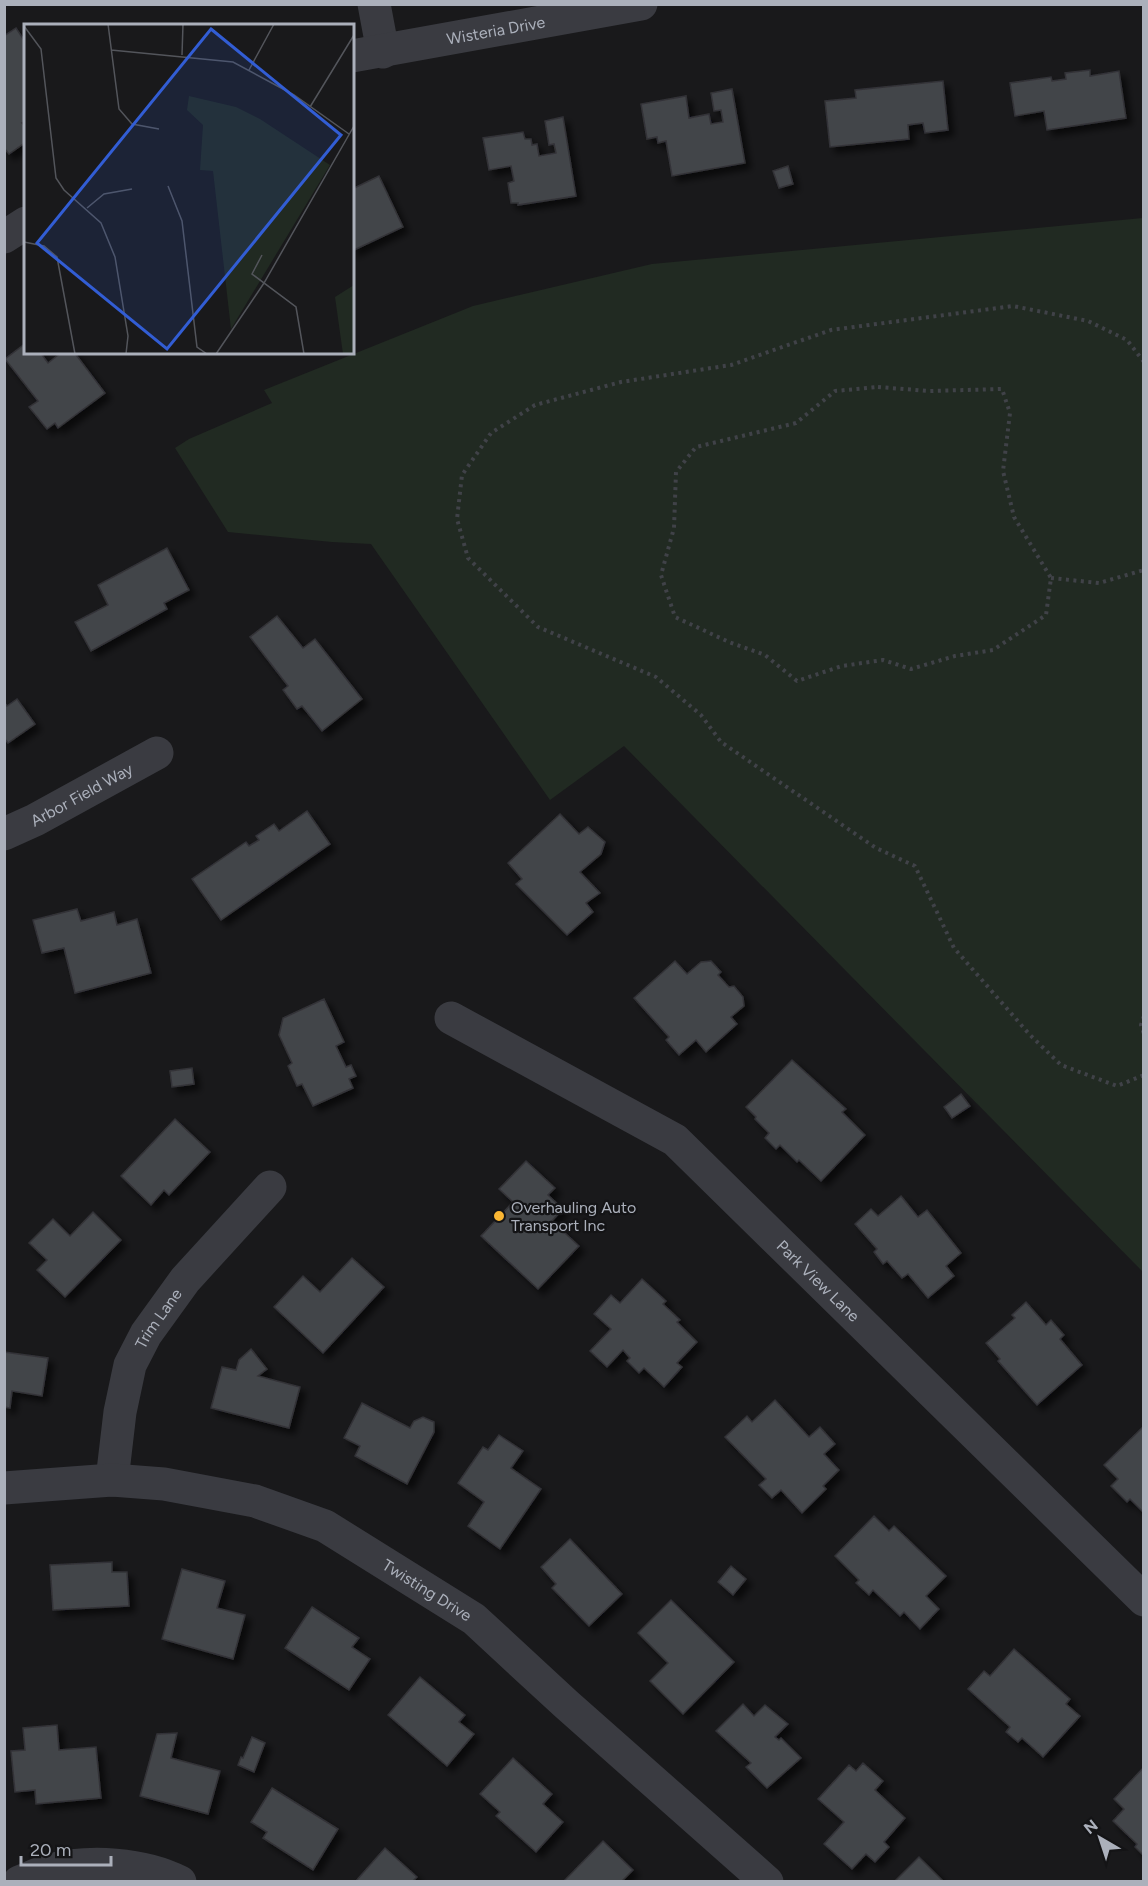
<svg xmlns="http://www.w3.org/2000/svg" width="1148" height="1886" viewBox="0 0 1148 1886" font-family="Figtree,sans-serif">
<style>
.green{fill:#212a22}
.building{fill:#434448;stroke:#333337;stroke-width:1.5;filter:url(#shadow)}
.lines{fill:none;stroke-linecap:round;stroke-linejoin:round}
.path{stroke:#404248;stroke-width:4;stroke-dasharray:3 4.5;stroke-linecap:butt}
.street{stroke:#3a3b41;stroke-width:33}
.poi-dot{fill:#fab633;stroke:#141416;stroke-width:2}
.labels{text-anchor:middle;stroke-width:4.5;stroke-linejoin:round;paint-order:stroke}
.street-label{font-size:16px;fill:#abb0bb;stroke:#141416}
.poi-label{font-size:16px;fill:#abb0bb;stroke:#141416;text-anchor:start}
.inset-road{fill:none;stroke:#53555b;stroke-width:1.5}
.view{fill:#325dd4;fill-opacity:0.15;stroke:#325dd4;stroke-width:3}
.inset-edge{fill:none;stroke:#abb0bb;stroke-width:3}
</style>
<defs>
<filter id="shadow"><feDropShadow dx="5.5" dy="5.5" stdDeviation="3" flood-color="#0009"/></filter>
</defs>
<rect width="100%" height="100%" fill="#19191b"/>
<polygon class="green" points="1143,218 1144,218 1143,1272 624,746 550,800 371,544 332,542 228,532 175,448 189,439 272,403 264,390 473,306 652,264"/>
<g class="building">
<polygon points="16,28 26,43 26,121 22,123 26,127 26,142 9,154 4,148 4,36"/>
<polygon points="1090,70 1090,76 1119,71 1126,118 1047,130 1044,111 1015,116 1010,83 1051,77 1052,81 1066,79 1065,73"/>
<polygon points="943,81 948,130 925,133 923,123 908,125 909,139 830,147 825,101 856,98 855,90"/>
<polygon points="732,89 745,163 672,176 666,141 658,143 657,137 647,139 641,104 686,96 689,118 709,114 711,124 723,122 721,110 714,111 711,93"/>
<polygon points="563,117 576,196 518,205 518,203 511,203 508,183 514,181 511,166 489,170 483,138 523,132 525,139 531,139 532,145 537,144 539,156 556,153 554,144 549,145 545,121"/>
<polygon points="788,166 793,184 779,188 773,171"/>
<polygon points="379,176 403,227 352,251 352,189"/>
<polygon points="26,343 26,352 40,352 48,363 62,352 74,352 105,393 58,428 55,423 47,429 29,407 38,401 5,359"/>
<polygon points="167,548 189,590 164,603 167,609 91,651 75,622 108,605 98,585"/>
<polygon points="277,616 303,648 315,639 362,699 322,731 302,706 297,709 283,690 288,686 250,637"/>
<polygon points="17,699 35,724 8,743 4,738 4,702 7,706"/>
<polygon points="307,811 330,844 221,920 192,879 246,842 249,846 259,840 256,836 274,824 279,831"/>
<polygon points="560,814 579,834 588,827 605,842 601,854 580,872 600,893 586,903 593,912 567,935 516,884 522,879 508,863"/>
<polygon points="77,909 81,921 114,912 117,925 137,919 151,973 75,993 64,948 42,953 33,920"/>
<polygon points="675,961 687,974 701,962 711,961 721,972 718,975 729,987 734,986 743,997 744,1006 731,1017 737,1024 706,1052 696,1040 679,1055 666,1040 669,1037 634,998"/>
<polygon points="324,999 344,1042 336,1046 346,1067 351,1065 356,1076 349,1079 353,1088 313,1106 302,1084 297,1086 288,1066 292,1063 279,1035 283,1018"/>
<polygon points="792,1060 846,1109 842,1112 865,1135 821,1181 799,1160 797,1162 780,1145 776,1149 765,1138 769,1133 755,1119 756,1117 746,1107"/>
<polygon points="192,1068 194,1084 172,1087 170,1071"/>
<polygon points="961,1094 970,1106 952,1118 944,1107"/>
<polygon points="175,1119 210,1152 169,1195 164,1190 151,1205 121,1176"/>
<polygon points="526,1161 555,1188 548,1195 563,1209 552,1221 579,1246 538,1289 481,1236 513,1202 499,1189"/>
<polygon points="901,1196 918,1217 927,1210 961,1253 946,1266 954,1276 928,1298 908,1274 902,1278 887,1261 883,1264 874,1252 877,1249 855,1224 871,1209 878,1216"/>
<polygon points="93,1212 121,1240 65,1297 37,1270 47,1260 29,1243 53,1219 70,1236"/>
<polygon points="352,1258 384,1287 323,1353 274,1307 303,1276 320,1292"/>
<polygon points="642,1279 666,1301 663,1304 680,1320 677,1322 697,1342 677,1363 682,1367 664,1387 644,1368 639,1373 627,1361 630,1358 623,1350 607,1367 590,1351 611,1329 594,1314 611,1295 620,1303"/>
<polygon points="1026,1302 1046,1325 1051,1320 1064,1335 1060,1339 1082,1365 1037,1405 998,1361 1000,1359 986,1343 1015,1318 1012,1315"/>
<polygon points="251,1349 267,1369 258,1376 300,1387 289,1428 211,1408 222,1367 236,1370 239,1360"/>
<polygon points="4,1352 48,1358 42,1396 12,1391 10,1408 4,1407"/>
<polygon points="775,1400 809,1437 820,1427 835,1444 824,1454 839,1470 823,1486 826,1489 802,1513 781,1490 772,1498 759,1485 766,1479 725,1437 747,1416 752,1422"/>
<polygon points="362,1403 410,1428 414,1421 423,1417 434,1422 434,1432 407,1484 355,1456 360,1446 344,1438"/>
<polygon points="1142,1428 1144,1429 1144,1513 1130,1499 1127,1502 1111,1486 1118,1479 1104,1465"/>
<polygon points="499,1435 523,1451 511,1468 541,1489 500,1549 468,1526 484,1502 458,1483 483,1447 488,1450"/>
<polygon points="874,1516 889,1531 894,1526 946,1576 926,1596 939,1609 920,1629 904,1612 900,1616 873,1590 869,1595 856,1583 859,1580 835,1556"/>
<polygon points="570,1539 622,1594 589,1626 552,1588 556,1584 541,1567"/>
<polygon points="112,1562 112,1572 127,1572 129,1606 53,1610 50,1565"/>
<polygon points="731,1566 746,1579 733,1595 718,1582"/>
<polygon points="182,1569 225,1581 217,1608 245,1615 233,1659 162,1639"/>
<polygon points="671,1600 734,1662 683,1714 650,1681 668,1663 638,1633"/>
<polygon points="312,1607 359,1638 352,1647 370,1659 349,1690 285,1648"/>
<polygon points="1014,1649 1070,1699 1066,1704 1080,1716 1043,1757 1022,1738 1018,1742 1006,1732 1010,1727 968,1689 984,1671 990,1676"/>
<polygon points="420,1677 465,1715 459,1722 474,1734 447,1766 388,1715"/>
<polygon points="743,1704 754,1716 765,1705 788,1724 775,1737 779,1740 781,1738 801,1758 767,1788 746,1767 751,1763 716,1731"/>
<polygon points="57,1725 59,1750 96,1747 101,1798 36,1804 35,1790 15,1792 11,1751 25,1750 23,1728"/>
<polygon points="177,1733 171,1758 220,1771 208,1814 140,1796 157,1734"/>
<polygon points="252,1737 265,1743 254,1772 238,1765 241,1757 243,1758"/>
<polygon points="513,1758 552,1794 543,1804 563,1822 536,1852 496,1816 500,1812 480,1794"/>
<polygon points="863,1763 883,1781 875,1790 905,1818 884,1842 889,1847 875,1862 866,1854 852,1869 824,1844 844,1822 818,1799 849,1765 856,1771"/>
<polygon points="1143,1768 1144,1769 1144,1856 1135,1847 1137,1844 1113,1821 1124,1809 1114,1799"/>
<polygon points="272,1788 338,1829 313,1870 263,1838 267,1832 251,1822"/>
<polygon points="603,1841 633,1870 621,1882 563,1882"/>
<polygon points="385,1848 417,1877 414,1880 416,1882 355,1882"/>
<polygon points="919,1857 944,1882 894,1882"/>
</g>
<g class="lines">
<g class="path">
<polyline points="1144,362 1127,340 1088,321 1013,306 831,330 731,365 621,382 535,405 491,433 462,475 457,519 468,558 538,627 656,677 701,715 721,742 876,848 915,866 954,948 1030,1035 1061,1065 1117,1086 1144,1075"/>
<polygon points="878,387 929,391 1002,389 1010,413 1003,471 1014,517 1051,578 1046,615 993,650 955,656 911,669 883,660 842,666 797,681 765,655 729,642 675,617 661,575 674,528 676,472 696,447 796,423 835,391"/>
<polyline points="1051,578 1099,583 1144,570"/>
<polyline points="1144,1016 1141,1025 1144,1034"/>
</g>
<g class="street">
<polyline points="374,4 383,52"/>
<path id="s1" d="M352 56 641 4"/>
<polyline points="4,237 26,223"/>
<path id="s2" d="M4 834 35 820 157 753"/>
<path id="s3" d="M451 1018 675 1140 1144 1600"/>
<path id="s4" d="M112 1480 120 1412 130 1365 146 1334 185 1280 270 1187"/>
<path id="s5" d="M4 1488 112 1480 164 1484 255 1501 325 1526 474 1619 566 1704 767 1882"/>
<path d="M19 1882C29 1878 39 1873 50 1870 89 1860 143 1863 180 1882"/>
</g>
</g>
<circle class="poi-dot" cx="499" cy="1216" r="6"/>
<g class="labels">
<g class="street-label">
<text dy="6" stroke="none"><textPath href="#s1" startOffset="146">Wisteria Drive</textPath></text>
<text dy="6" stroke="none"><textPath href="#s2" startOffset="87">Arbor Field Way</textPath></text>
<text dy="6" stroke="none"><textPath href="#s3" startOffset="456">Park View Lane</textPath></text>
<text dy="6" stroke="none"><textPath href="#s4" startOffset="171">Trim Lane</textPath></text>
<text dy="6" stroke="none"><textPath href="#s5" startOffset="448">Twisting Drive</textPath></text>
</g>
<g class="poi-label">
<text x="511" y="1213">Overhauling Auto<tspan x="511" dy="18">Transport Inc</tspan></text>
</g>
</g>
<g transform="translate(24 24)">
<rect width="330" height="330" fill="#19191b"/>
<path d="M165 72 212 83 236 95 306 141 207 305 189 147 176 146 179 101 163 86ZM330 261V330H319L311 273Z" fill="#212a22"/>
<path class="inset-road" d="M84 0 95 85 108 100 135 105M0 2 17 25 32 154 40 166 77 199 91 233 104 312 102 330M87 26 209 38 270 71 325 110M158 31 159 0M225 46 250 0M286 83 330 11M144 162 158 197 173 323 183 330M63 184 80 170 108 165M0 218 20 222 33 233 51 330M238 231 228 250 272 283 280 330M192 330 240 259 330 102"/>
<path class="view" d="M187 5 317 111 143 325 13 219Z"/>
<rect width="330" height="330" class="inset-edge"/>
</g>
<rect width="1148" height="1886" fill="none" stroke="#abb0bb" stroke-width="12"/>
<g transform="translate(1100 1838) rotate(321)" stroke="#141416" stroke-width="4.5" paint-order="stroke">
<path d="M0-4.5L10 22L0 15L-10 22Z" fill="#abb0bb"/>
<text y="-9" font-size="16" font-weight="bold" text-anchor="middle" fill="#abb0bb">N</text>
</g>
<path d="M21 1856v9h90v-9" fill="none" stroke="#abb0bb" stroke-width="3"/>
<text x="30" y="1856" font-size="18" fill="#abb0bb" stroke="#141416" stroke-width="4.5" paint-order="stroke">20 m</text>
</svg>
